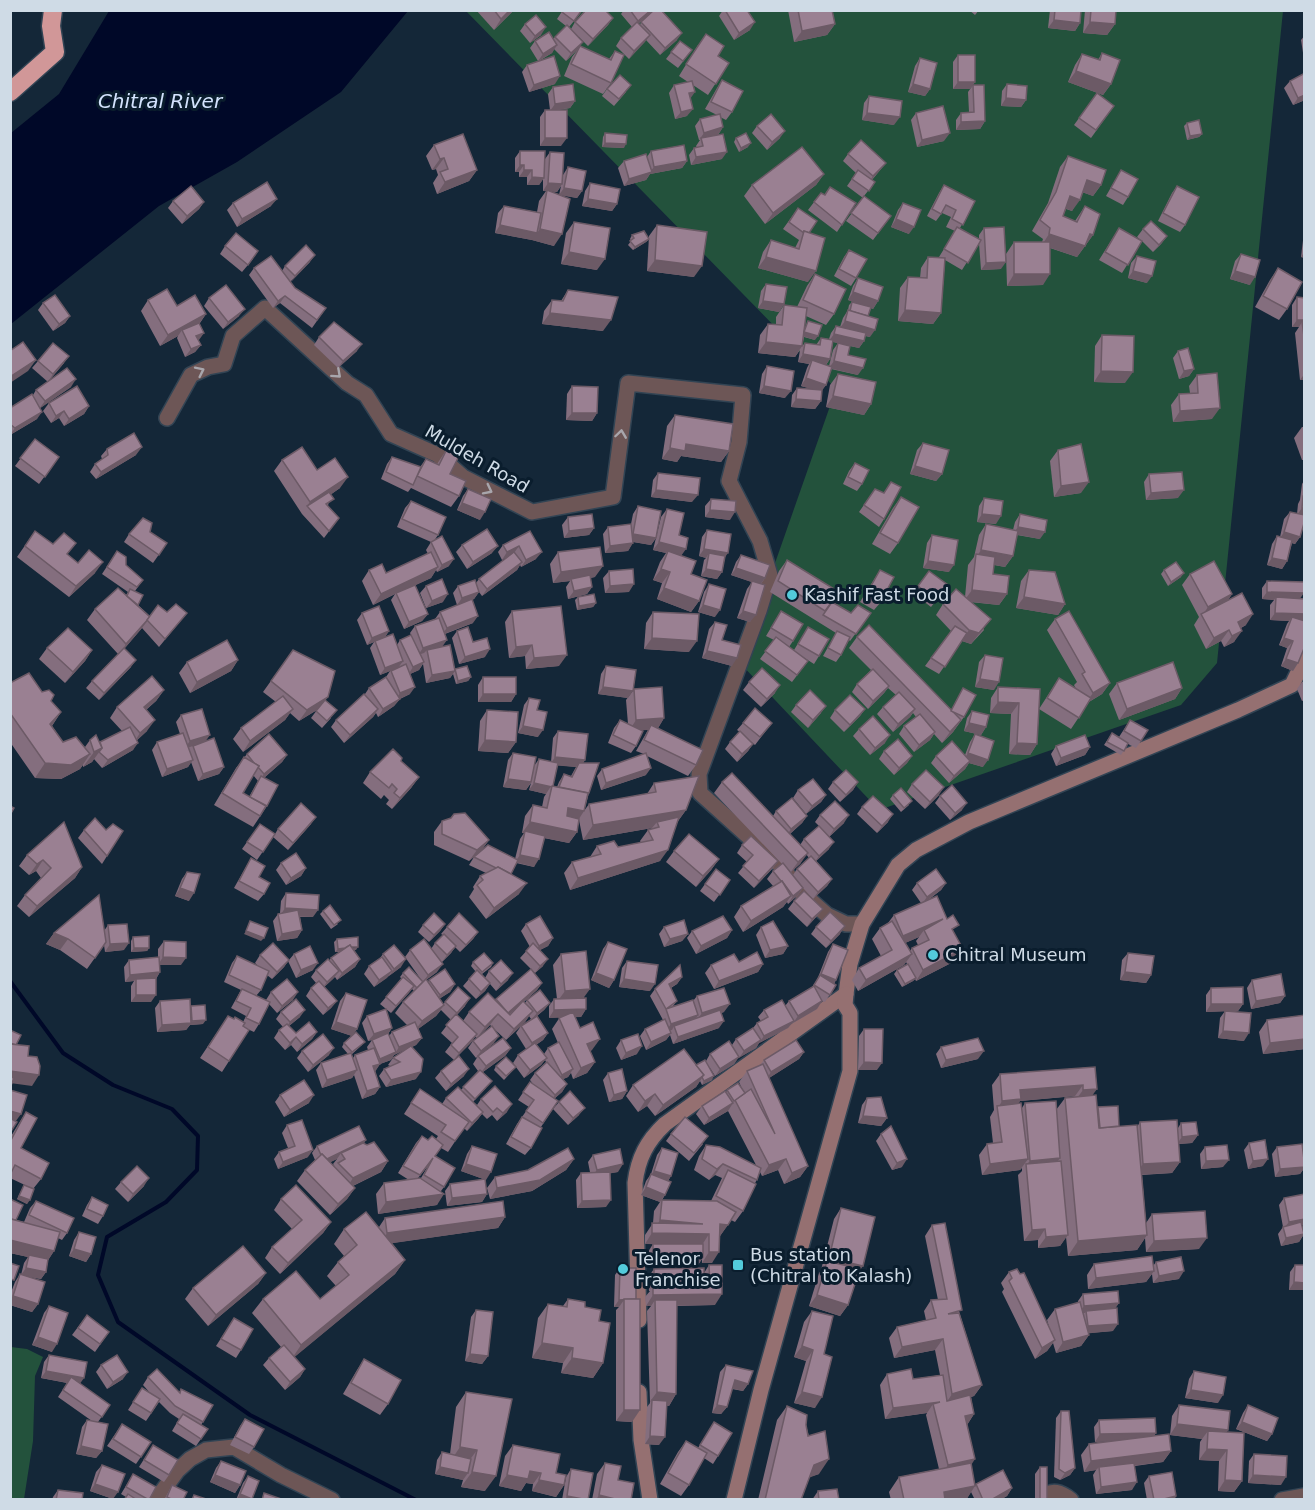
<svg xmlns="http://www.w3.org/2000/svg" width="1315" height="1510" viewBox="0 0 1315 1510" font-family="'DejaVu Sans',sans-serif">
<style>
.green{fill:#23523c}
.water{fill:#000828}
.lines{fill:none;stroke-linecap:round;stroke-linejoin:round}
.stream{stroke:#000828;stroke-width:4}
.street-casing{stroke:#324454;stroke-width:18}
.secondary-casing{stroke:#324454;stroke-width:18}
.highway-casing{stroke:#324454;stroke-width:21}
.street{stroke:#6d5656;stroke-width:15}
.secondary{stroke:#957071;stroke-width:15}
.highway{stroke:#d19798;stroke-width:18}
.wall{fill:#846e7e;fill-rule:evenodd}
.shaded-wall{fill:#6c5a66}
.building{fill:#9a8092;stroke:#6c5a66;stroke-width:1.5}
.oneway{stroke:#a8a6ac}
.poi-dot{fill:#53cbdb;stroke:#0a1d2d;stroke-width:2}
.labels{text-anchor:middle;stroke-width:6;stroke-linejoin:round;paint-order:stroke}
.street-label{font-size:18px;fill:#cfdbe6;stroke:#0a1d2d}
.poi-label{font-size:18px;fill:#cfdbe6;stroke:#0a1d2d;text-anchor:start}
.water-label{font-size:20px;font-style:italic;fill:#d3e3fd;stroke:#0a1d2d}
</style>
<rect width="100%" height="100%" fill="#142738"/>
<g class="green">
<polygon points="466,11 1283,11 1217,663 1181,705 879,810 740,663 836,389"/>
<polygon points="11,1347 27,1349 43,1357 35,1376 33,1441 24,1499 11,1499"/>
</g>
<polygon class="water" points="109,11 408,11 341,92 237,162 159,206 11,324 11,133 59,94"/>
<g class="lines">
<polyline class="stream" points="10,981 63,1053 113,1085 172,1109 198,1136 197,1170 166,1202 107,1237 98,1275 118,1322 250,1415 416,1500"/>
<g class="street-casing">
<g id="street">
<polyline points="167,418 191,375 208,367 224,364 233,336 265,308 347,383 366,395 391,434 438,455 463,477 532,512 613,497 628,383 743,395 739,442 729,481 760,541 770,575 759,611 699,774 700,793 780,865 802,893 827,915 846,924 862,924"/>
<polyline points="156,1500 177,1471 190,1459 206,1450 234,1447 281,1475 332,1500"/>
<path d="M1045 1500C1050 1487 1062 1493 1071 1500"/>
<polyline points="1282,1500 1304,1496"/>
</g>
</g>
<g class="secondary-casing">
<g id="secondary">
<path d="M639 1320 635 1183C638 1158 647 1141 665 1124L846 994 850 964 862 924 898 865 916 850 969 822 1238 710 1292 685 1304 660"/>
<polyline points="639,1392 641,1440 650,1500"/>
<polyline points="734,1500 761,1390 850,1071 850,1013 845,1005 846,994"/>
</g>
</g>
<g class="highway-casing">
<polyline id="highway" points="10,92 55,52 51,26 53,10"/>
</g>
<use href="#street" class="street"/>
<use href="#secondary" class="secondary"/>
<use href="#highway" class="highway"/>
</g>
<g class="wall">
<polygon points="476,10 514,10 494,30"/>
<polygon points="563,10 583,10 569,27 571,29 575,22 613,18 608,25 588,46 579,37 580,46 609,59 615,51 611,83 603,94 564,76 572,57 578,49 566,61 554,49 552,53 539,61 555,84 529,92 522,72 527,65 538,61 530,48 535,41 553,39 566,26 557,19"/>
<polygon points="624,10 654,10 639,23 640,25 641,22 677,40 660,55 646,40 629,59 616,46 621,38 632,27 621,14"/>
<polygon points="723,10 725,10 750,30 734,40 719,16"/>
<polygon points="788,10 832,10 835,24 827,35 794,42"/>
<polygon points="969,10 979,10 975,15"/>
<polygon points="1050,10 1081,10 1080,23 1075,31 1048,28"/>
<polygon points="1085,10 1116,10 1115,24 1107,35 1083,33"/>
<polygon points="525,24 541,35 530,43 520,31"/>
<polygon points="1305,35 1305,59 1304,59 1301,40"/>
<polygon points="680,41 692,50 678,68 666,59"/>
<polygon points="698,45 729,63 708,95 693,85 687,116 675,119 669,93 674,85 688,82 679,76"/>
<polygon points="1102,53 1111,84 1103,95 1068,82 1075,65 1082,54 1098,60"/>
<polygon points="958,55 975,82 970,89 953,89 953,62"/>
<polygon points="920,58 930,89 925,96 908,92 915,66"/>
<polygon points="722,80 732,112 726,120 720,117 723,127 718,135 722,159 691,165 689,155 694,148 697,148 696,146 700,140 699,140 695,126 700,119 717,115 705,109 717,88"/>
<polygon points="1290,81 1305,100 1293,105 1284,88"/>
<polygon points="1007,84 1026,100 1021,107 1001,106 1002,91"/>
<polygon points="973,85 985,121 980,129 956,130 956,120 961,113 969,112 968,92"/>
<polygon points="553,87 575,101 570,108 559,110 561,146 540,146 540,117 545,110 550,110 548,94"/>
<polygon points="607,89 626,92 614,106 602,96"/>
<polygon points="1097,93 1114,106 1091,138 1074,125"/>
<polygon points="869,96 894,125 862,120 864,103"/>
<polygon points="916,113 944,141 917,147 911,120"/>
<polygon points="1187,123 1202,134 1199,137 1187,140 1184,126"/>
<polygon points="757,126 780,138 767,150 752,133"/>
<polygon points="605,133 624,148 602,147 603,137"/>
<polygon points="736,138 748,147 739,152 734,142"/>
<polygon points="434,145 477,170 469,181 437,194 433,183 438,175 436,169 432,170 426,156"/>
<path d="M520 151 545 159 550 152 563 175 568 167 582 191 577 198 561 195 554 246 532 240 495 233 498 213 504 206 537 212 539 201 546 191H543V179L539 185H527V177H519V172H515V158ZM561 186 559 195 550 191 557 192Z"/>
<polygon points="651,151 687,161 682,168 650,174 646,180 624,186 618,168 624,161 647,157"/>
<polygon points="848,154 886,163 872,180 875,182 864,196 891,216 873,240 846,221 863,198 847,186 856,173 843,161"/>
<polygon points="1068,156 1101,185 1093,196 1082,192 1072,211 1066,209 1063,216 1075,221 1085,206 1093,235 1077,257 1050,248 1043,285 1007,286 1006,254 1014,242 1042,242 1043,239 1032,231 1048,203 1060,167"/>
<polygon points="1121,170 1128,197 1123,205 1106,196"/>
<polygon points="824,174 816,185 765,224 744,196 752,185"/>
<polygon points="590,183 617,204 612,211 582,206 585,191"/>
<polygon points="944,185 975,201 960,228 979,240 979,235 984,228 1001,269 981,270 979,243 962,270 945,260 941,313 933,324 898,321 900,288 908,277 920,278 921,268 928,257 941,258 939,257 955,231 946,227 951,217 942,213 936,221 927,216 939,193"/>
<polygon points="1177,186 1185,225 1180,232 1158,221 1172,193"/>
<polygon points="830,187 856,203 837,232 808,210 821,193 824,195"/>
<polygon points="173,201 204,202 199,209 182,224 168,208"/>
<polygon points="233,203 271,206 237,227 227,210"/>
<polygon points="903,203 909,234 891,227 898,210"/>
<polygon points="798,208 809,233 808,282 758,268 763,252 771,240 795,248 799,240 783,229"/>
<polygon points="574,222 597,270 561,264 566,233"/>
<polygon points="1305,224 1305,258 1301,257"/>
<polygon points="657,225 694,277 647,271 649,236"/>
<polygon points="1119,228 1142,241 1137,237 1143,229 1167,236 1161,244 1153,252 1142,241 1122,273 1099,260"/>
<polygon points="632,235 649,239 646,242 633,250 628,245 631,241 630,239"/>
<polygon points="225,246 253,259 242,272 220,254"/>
<polygon points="849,250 856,278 851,286 834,276 844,257"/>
<polygon points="1241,254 1250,285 1230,279 1235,261"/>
<polygon points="1137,256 1147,283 1128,278 1131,263"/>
<polygon points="310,262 290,282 295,288 326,308 312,328 280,303 273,308 249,275 254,268 282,271 285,266"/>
<polygon points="1278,268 1287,309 1279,320 1255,307 1270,280"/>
<path d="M815 274 834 314 826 325 806 316 805 328 808 321 815 340 804 337 802 346 805 343 816 345 821 338 829 339 831 333 836 326 840 327 843 318 848 310 849 305 852 302 857 303 848 300 853 286 858 278 878 301 873 309 871 308 868 316 870 337 865 336 864 341 859 348 850 346 848 355 858 375 831 369 826 385 821 391V401L815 409 791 407 792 395 797 388 812 389 801 386 807 368 809 364 798 362 800 350 795 357 758 353 760 335 768 324H776V317L784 305 797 307 807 286ZM833 342 838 343 833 350 829 366 826 365 830 359Z"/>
<polygon points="766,284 784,304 779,312 758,308 761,291"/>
<polygon points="568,290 603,331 542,324 544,311 552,300 561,301"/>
<polygon points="1297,297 1305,298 1305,380 1300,380 1295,333 1299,327 1292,327 1292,305"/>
<polygon points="209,298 239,316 223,329 204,306"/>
<polygon points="148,300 177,306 206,314 200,323 198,340 201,345 195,352 185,357 177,338 178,336 160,346 141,311"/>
<polygon points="43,303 70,316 65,323 53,331 38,310"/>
<polygon points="1102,335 1125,383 1094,382 1095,346"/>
<polygon points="319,337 357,351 338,368 314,345"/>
<polygon points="1178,351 1194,369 1189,376 1179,379 1173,358"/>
<polygon points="38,361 64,363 48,382 32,368"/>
<polygon points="767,366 785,398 759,393 762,374"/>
<polygon points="838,374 871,404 864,415 826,407 830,385"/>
<polygon points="1197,375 1212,419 1173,422 1171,405 1179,394 1190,393 1189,386"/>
<polygon points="572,386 597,413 592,421 566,420 567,394"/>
<polygon points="71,387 40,408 37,419 10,435 10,408 33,395 36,390"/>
<polygon points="49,403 89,406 84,414 64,426 59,418 51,423 43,411"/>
<polygon points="675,415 729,451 721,462 681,456 677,462 662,459 667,426"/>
<polygon points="1302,427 1305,427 1305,460 1302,460 1294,438"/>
<polygon points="35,439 59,457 39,484 15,466"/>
<polygon points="923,443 942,474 936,481 910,474 917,450"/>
<polygon points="107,449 136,455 96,479 90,472 95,464 102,459 101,456"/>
<polygon points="447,449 450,474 459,496 451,507 411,488 408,492 381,479 387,464 392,457 420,467 426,459 437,464"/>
<polygon points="1058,450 1081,493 1054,497 1050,461"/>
<polygon points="282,460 317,470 340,488 330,495 328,506 339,518 324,538 302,514 274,471"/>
<polygon points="855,463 862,484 857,491 843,484 849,471"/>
<polygon points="658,473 692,502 651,497 653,480"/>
<polygon points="1149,474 1178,498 1146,500 1144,482"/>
<polygon points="1305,479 1305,520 1300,537 1295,544 1292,543 1287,561 1282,569 1267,565 1272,544 1277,536 1280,537 1284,519 1290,512 1297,514 1298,504 1300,500 1302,484"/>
<polygon points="891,482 884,519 879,527 859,512 875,489 884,493"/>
<polygon points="468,489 480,520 457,510 463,496"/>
<polygon points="901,497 898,543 890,554 872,544 893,508"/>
<polygon points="984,498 996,524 977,522 979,506"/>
<polygon points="711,499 730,520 705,517 705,506"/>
<polygon points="411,501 438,535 434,541 449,566 437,572 436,570 431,578 415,585 428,614 422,621 404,629 391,600 395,594 373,605 362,581 369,570 386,573 428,554 426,550 431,542 397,527 405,508"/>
<polygon points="638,506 656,538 651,545 633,542 628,551 605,553 603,534 608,527 631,524 633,514"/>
<polygon points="667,509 679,535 681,556 691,574 699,601 691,612 657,599 662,583 653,580 660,562 666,553 653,550 661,517"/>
<polygon points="1020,514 1040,539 1017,535 1013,556 1005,567 994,565 993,574 1007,594 999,605 970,602 984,630 971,644 962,641 939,674 925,666 951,631 936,615 943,604 965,597 968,565 974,557 979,535 986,524 1013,530 1015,522"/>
<polygon points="568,517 594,528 589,535 564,538 562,525"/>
<polygon points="707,530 725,557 722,572 717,579 701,576 704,560 706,558 699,556 702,537"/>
<polygon points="35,531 68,555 78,563 95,573 69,597 17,557"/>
<polygon points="530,531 536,559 521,567 520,565 517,570 482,596 479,592 474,599 472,600 473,623 445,634 442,646 455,669 471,677 468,681 456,684 453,674 450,678 426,683 423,664 419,670 410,674 410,694 400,699 394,706 378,717 376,713 373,717 344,743 331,727 336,720 365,694 369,688 386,677 390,671 380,675 370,648 374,642 367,645 357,620 362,613 389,631 385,637 397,645 400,640 411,635 410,633 415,626 435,619 440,612 457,605 453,593 458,586 476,583 479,579 509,556 502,560 498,552 503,545"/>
<polygon points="150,532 167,543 153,563 124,542 129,534"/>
<polygon points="932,535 949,572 923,568 927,543"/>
<polygon points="462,545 492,553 467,569 456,552"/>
<polygon points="117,551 126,565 143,580 135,591 138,605 150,616 167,612 187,613 159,647 142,628 124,649 131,667 99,700 86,688 92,681 118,654 87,620 95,609 126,595 128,592 102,574"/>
<polygon points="558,552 595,577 590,578 592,587 587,594 568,599 566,587 570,581 553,583 550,564"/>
<polygon points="741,555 765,578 761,584 750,622 737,618 747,589 752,582 731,575 736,562"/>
<polygon points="787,560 829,606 851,613 871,613 850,641 849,640 841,655 836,662 823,656 836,633 770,592 779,571"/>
<polygon points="880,570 880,603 874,610 860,602"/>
<polygon points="1029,570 1065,604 1058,615 1016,608 1021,581"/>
<polygon points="1164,570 1181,577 1168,586 1161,574"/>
<polygon points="609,571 629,592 605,593 603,578"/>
<polygon points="929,571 948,585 931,607 913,593"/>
<polygon points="1190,574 1232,594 1228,600 1246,625 1241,628 1234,642 1224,647 1221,641 1206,649 1194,625 1199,617 1182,585"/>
<polygon points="1267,581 1300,599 1298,663 1293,671 1281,666 1287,648 1279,645 1287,624 1289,621 1270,620 1270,605 1274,600 1262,599 1262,588"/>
<polygon points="709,584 715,617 698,612 704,592"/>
<polygon points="426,586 443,602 426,608 420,593"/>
<polygon points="578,597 596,603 593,607 577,610 575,600"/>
<polygon points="512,611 559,666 526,669 525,656 509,658 505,622"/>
<polygon points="781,611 793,641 789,647 794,650 808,627 819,656 814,664 803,657 808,661 792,682 760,659 774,640 766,636"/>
<polygon points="653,612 689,652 644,649 646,623"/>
<polygon points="1055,619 1110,683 1102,694 1089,702 1071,729 1039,709 1037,744 1030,755 1009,754 1011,714 990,713 991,698 998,687 1039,709 1059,678 1076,689 1074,685 1077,682 1047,630"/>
<polygon points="715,622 722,640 732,666 702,658 709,629"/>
<polygon points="457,631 473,642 485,657 459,664 452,638"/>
<polygon points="857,637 951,710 963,688 964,717 953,732 942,743 934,734 930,740 914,752 899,734 904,726 916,717 913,713 910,717 893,732 877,714 883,707 896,695 888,688 884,693 868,709 852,692 857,684 871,670 849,648"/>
<polygon points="47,648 92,650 85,661 65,683 39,659"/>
<polygon points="293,650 325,700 331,718 322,728 311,718 317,710 299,721 290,713 285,720 243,752 233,739 241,728 276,702 263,692"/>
<polygon points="985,655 994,690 975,687 979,662"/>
<polygon points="238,660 231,671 190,693 179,673 187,662"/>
<polygon points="606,666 628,698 598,694 601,674"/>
<polygon points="483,677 516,694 511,702 478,702 478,685"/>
<polygon points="1305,681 1305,700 1302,701 1297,689 1302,682"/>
<polygon points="749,682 775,693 761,707 743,690"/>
<polygon points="10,683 51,701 61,712 52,726 63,742 85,747 90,740 100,742 122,731 110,718 117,707 164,690 156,701 146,710 147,731 137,740 133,750 102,768 94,759 92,762 83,767 83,765 80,769 61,779 35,778 10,742"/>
<polygon points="1117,683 1182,688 1175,699 1119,720 1109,694"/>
<polygon points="634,689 664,718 658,728 696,765 688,776 647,756 646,775 601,790 597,776 602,769 644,754 636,751 648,730 642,730 636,746 631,753 608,743 614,728 620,720 628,724 626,700"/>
<polygon points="529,698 537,710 538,737 518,733 524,705"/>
<polygon points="796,705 821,713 808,728 791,712"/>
<polygon points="865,709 860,716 844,732 830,718 835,710"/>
<polygon points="487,710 516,742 508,753 478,751 480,721"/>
<polygon points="972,711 986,727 981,735 964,731 967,718"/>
<polygon points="181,715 206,741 224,767 219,774 198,781 191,762 188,767 162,777 152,750 157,742 180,734 176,722"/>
<polygon points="1130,720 1141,741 1136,748 1128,744 1121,755 1104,745 1112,733 1119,737"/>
<polygon points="743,723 772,723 755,745 749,740 753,744 748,751 737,762 725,749 730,742 740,732 737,730"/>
<polygon points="859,729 885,743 870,755 853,736"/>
<path d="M558 731 585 760 583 763 589 793 584 811 589 804 647 794 654 783 686 810 678 821 660 861 570 890 564 873 572 862 590 857 597 846 618 847 641 843 640 841 648 830 652 828 583 840 579 820 577 832 569 843 544 838 534 867 516 863 511 874 519 894 486 919 469 897 474 889 473 887 480 876 486 873 469 865 474 857 515 859 520 839 524 833H522L525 816 533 805 542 807 544 797 546 794 529 790 531 783 526 790 503 787 508 760 513 753 534 766 539 759 551 762 553 738ZM557 765 576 767 571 776 564 774 559 782 557 787 553 786Z"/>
<polygon points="975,734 983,767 969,763 965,769 949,783 931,763 936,756 965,755 970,742"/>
<polygon points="1056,746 1090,747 1085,755 1056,766 1051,754"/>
<polygon points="884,751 912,756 907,763 894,775 879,759"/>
<path d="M247 754 287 755 282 762 264 778 267 806 253 827 214 805 236 768ZM253 775 258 781 249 797 243 793Z"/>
<polygon points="401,761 419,777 411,788 392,809 386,804 389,800 384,795 381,799 363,783 370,772"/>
<path d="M722 782 773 816 776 811 807 816 802 823 790 834 800 845 804 839 819 826 815 822 820 815 844 823 829 837V849L816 861 832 879 827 886 813 899 803 888 798 895 788 904 787 902 783 907 743 932 734 917 741 906 773 886 767 879 773 871 782 864 714 793ZM806 854 809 858 797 869 793 875 791 872 800 864Z"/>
<polygon points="833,782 858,782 853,790 840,802 828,789"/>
<polygon points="912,784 939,795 925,809 907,792"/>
<polygon points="798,790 826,795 821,802 806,814 793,798"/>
<polygon points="893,795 909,805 901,812 890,799"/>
<polygon points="940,796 962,810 950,820 935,803"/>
<polygon points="862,807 888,822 877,833 857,814"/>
<polygon points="442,821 489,840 481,851 469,861 434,845 434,832"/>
<polygon points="260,824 275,834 278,829 311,824 288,850 273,837 257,860 242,849"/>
<polygon points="84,830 107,856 102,864 78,838"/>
<polygon points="742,845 778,861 773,868 754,888 738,873 747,862 737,853"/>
<polygon points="674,851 719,859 711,870 696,887 666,862"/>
<polygon points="27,855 82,867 75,878 29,917 17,906 25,895 41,878 36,871 29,875 19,866"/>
<polygon points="251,858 259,877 264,894 258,901 234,888"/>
<polygon points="281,863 306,868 301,876 286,885 276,870"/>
<polygon points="716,869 730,880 714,902 700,891"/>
<polygon points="187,872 189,901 175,896 182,879"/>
<path d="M917 883H946L941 890 927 901 947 919 954 932 955 961 916 981 915 979 913 981 902 987 894 974 897 970 907 964 906 962 904 965 858 991 852 980 859 968 881 956 872 939 880 928 888 923 894 915 921 903 912 890ZM919 937 916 941 918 945 912 948 910 951 905 943Z"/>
<polygon points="286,893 313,917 300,917 302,930 297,938 277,941 273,921 278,914 280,913 281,901"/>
<polygon points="794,901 823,909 817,916 807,927 788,909"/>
<polygon points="323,911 338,924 331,929 320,914"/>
<polygon points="445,924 440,931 429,942 418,932 423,925"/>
<polygon points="526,924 553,938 548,946 540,950 543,966 535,973 520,958 530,947 521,931"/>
<polygon points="108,925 124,950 105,952 104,945 87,969 60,950 46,944 54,933 104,931"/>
<path d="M447 927 478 932 473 939 460 952 455 947 451 953 442 962 439 960 437 972 426 980 428 982 429 980 455 984 450 992 439 999 443 1005 445 1002 465 1006 457 1015 463 1021 469 1012 495 1000 496 999 542 983 537 990 524 1002 525 1003 527 1000 550 1003 544 1010 537 1016 548 1033 543 1040 536 1045 544 1054 548 1048 558 1043 552 1029 560 1017 549 1018V1006L554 999H557L553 965 561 954 584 998 586 1009 581 1017H575L580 1028 592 1050 590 1051 595 1062 587 1073 573 1079 571 1073 568 1077 563 1079 567 1084 562 1092 554 1099 558 1101 541 1127 531 1148 525 1155 506 1144 517 1124 529 1107 518 1100 530 1082 533 1084 530 1080 535 1073 546 1062 545 1060 541 1065 524 1078 513 1063 518 1055 526 1049 516 1033 521 1026 506 1040 490 1025 478 1037 494 1043 478 1056 511 1048 505 1056 483 1072 486 1088 473 1102 477 1105 481 1099 507 1112 497 1121 492 1115 487 1119 482 1114 478 1119 467 1131 464 1128 448 1152 441 1148 435 1156 444 1187 441 1191 437 1205 378 1214 376 1194 384 1183 409 1180 398 1173 416 1143 422 1136 428 1140 436 1139 438 1136 404 1114 420 1089 442 1104 446 1098 461 1090 478 1071 473 1064 478 1056 476 1058 468 1048 473 1041 477 1038 475 1037 455 1059 464 1076 446 1091 435 1078 441 1071 454 1060 445 1052 452 1043 441 1033 451 1020 441 1010 436 1016 418 1029 422 1038 416 1045 412 1047 416 1079 386 1087 379 1076 384 1069 390 1066 388 1065 393 1058 404 1050 394 1055 391 1060 380 1064 375 1071 380 1087 375 1094 362 1099 354 1075 352 1078 322 1088 316 1070 321 1063 348 1054 342 1047 344 1043 362 1045 351 1055 353 1058 355 1055 368 1050 367 1047 372 1040 368 1041 362 1023 367 1016 392 1028 388 1034 389 1036 392 1032 407 1025 395 1013 403 1002 414 991 412 989 391 1013 380 1004 402 979 400 977 403 973 422 981 405 957 410 950 431 949 435 943 443 935 441 934ZM529 1016 531 1019 521 1026 525 1022ZM428 1166 421 1178H418Z"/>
<polygon points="664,927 688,934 682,941 664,947 659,934"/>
<polygon points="761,927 788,946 783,954 765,958 756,935"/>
<polygon points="816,927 840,934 826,948 811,934"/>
<polygon points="732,930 727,938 696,954 687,938 692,931"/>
<polygon points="133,937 149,948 147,951 131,952 131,941"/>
<polygon points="337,939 356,950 354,950 360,959 355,967 337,980 335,977 324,987 337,1001 331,1008 323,1015 306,996 311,988 316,983 311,977 316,970 329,961 331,958 340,952 335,952 334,942"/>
<polygon points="164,941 181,965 160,965 160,972 156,979 151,1002 131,1002 131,986 134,981 125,982 124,967 129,960 158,957 158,949"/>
<polygon points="608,942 614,980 609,988 591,980 603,949"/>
<polygon points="833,944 836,980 834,984 836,985 825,1002 822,1001 817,1009 793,1023 792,1023 788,1028 759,1043 756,1048 738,1058 734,1064 715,1076 710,1068 712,1080 702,1085 700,1081 696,1087 655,1116 647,1106 638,1112 626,1096 633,1085 696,1065 706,1061 710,1054 732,1045 736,1039 753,1028 757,1023 761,1021 758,1017 764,1010 785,1006 789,1001 812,987 817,980 828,952"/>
<polygon points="1128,953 1151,975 1146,983 1120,980 1122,960"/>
<polygon points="294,954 313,970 296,978 288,961 284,967 272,979 267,975 261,990 256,996 267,1001 266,1000 271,992 293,1000 277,1013 269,1004 259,1024 254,1032 243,1027 249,1030 222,1072 200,1058 228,1016 234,1019 243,1022 246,1016 231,1008 241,990 224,982 232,963 237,956 258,966 255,963 260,955 289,960"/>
<polygon points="383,954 401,967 374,987 364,974 369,966 380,958"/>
<polygon points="627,961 650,991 619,987 622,968"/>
<polygon points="473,962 493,963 491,967 482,974 485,978 489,971 508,980 496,991 490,984 485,991 476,999 463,986 469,979 476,972 471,966"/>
<polygon points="739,962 763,964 758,972 714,989 705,973 711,965"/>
<polygon points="682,977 677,984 671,988 677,1001 673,1006 693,1001 697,996 724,1012 721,1013 719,1028 673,1044 670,1035 666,1040 646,1050 640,1036 645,1029 663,1020 650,996 655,989"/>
<polygon points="1252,980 1285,996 1280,1003 1251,1009 1247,988"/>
<polygon points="1211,988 1243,1004 1238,1011 1231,1011 1244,1041 1218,1038 1220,1018 1225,1011 1206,1012 1206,995"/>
<polygon points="346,993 357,1029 352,1036 331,1029 340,1001"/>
<polygon points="160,1001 190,1007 203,1024 190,1025 186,1030 157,1032 155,1008"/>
<polygon points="281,1012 300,1017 289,1026 296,1033 317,1032 312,1039 297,1052 291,1045 285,1050 274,1038 279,1030 283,1027 276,1019"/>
<polygon points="1305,1015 1305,1049 1263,1054 1259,1032 1267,1020"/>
<polygon points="864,1029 877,1070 858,1070 859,1036"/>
<polygon points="621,1040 637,1054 621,1060 616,1048"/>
<polygon points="941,1047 978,1059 941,1068 936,1054"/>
<polygon points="302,1051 329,1055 308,1072 297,1058"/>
<polygon points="804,1052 799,1059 769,1078 808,1166 800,1177 784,1184 778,1170 762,1176 760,1172 743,1211 735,1222 731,1220 720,1236 712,1263 702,1263 702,1259 698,1265 648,1265 648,1252 653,1244 645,1244 645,1235 653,1223 654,1211 660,1202 641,1195 646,1181 651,1174 657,1155 662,1148 671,1176 668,1181 665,1195 662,1200 711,1201 722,1178 715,1175 709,1180 694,1170 699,1156 706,1145 756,1165 728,1111 704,1125 696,1114 702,1106 726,1092 727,1090 743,1091 739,1082 747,1071 760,1065 764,1060"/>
<polygon points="496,1066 516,1067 504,1080 494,1070"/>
<path d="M1095 1067 1092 1096 1097 1109 1098 1107 1119 1126 1137 1127 1140 1122 1178 1128 1181 1123 1198 1135 1192 1143 1179 1144 1180 1162 1172 1173 1142 1175 1146 1223 1152 1214 1199 1249 1146 1252 1145 1238 1137 1250 1068 1256 1066 1237 1060 1246 1038 1248V1240L1024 1241 1018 1175 1022 1171V1168L1020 1170 982 1175 979 1155 987 1144 993 1143 990 1117 994 1110 992 1085 1000 1074ZM1075 1096 1065 1098 1056 1110 1025 1103 1022 1108 1018 1103 1020 1101Z"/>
<polygon points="608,1073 627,1091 622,1099 609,1102 603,1080"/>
<polygon points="280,1095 309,1103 284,1117 275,1102"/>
<polygon points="867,1098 887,1118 881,1126 858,1123 862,1105"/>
<polygon points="559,1102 579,1115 568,1125 553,1109"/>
<polygon points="26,1112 21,1148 41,1179 33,1189 27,1204 17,1199 24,1185 27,1186 10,1178 10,1138 19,1123"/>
<polygon points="287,1125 308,1157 278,1169 274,1159 279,1152 288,1148 282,1133"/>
<polygon points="671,1134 703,1144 689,1161 666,1141"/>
<polygon points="881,1134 902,1167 892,1170 876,1141"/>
<path d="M366 1140 364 1143 388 1161 381 1172 353 1186 355 1188 347 1199 330 1215 297 1181 305 1170 315 1160 312 1153 317 1146ZM337 1159 333 1164 335 1167 330 1162Z"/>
<polygon points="1249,1143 1263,1166 1248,1169 1244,1150"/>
<polygon points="472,1146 486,1180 461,1171 467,1154"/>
<polygon points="1205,1147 1223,1167 1201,1169 1200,1154"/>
<polygon points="1277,1147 1305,1167 1300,1174 1275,1177 1272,1154"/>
<polygon points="593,1155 618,1172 610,1173 606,1207 577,1208 576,1180 581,1173 590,1172 588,1162"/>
<polygon points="574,1159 566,1170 532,1191 490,1199 487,1188 495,1177 528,1170"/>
<polygon points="121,1182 144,1186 128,1202 115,1189"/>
<polygon points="450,1184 487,1194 482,1202 447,1206 445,1191"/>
<polygon points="92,1197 103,1216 98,1224 82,1216 87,1205"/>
<polygon points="1284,1198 1302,1226 1304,1234 1299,1242 1281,1246 1278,1234 1283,1227 1279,1205"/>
<polygon points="10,1199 16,1220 24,1222 30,1208 36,1201 67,1233 62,1240 58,1238 54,1251 48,1260 46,1272 41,1279 25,1276 38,1304 32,1312 10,1305 10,1295 15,1282 20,1274 21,1275 24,1263 28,1257 10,1253"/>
<polygon points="281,1199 331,1222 323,1233 280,1274 265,1258 272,1247 292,1229 274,1210"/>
<polygon points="841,1208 860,1269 848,1305 840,1316 809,1306 819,1273 821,1270 834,1219"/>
<polygon points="505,1217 498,1228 392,1243 405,1260 395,1274 294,1357 305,1369 300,1377 285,1390 263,1365 269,1358 281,1347 252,1313 263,1299 320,1299 336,1286 327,1276 338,1262 344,1256 334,1244 344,1229 379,1227 385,1218"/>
<polygon points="932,1225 982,1385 974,1396 971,1397 974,1414 967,1425 971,1465 975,1486 976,1484 1012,1488 1007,1496 1000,1500 975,1500 971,1492 966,1500 891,1500 889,1492 899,1477 939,1469 926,1415 927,1413 885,1419 880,1385 887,1374 913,1379 940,1375 935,1350 894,1358 889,1338 897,1327 926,1320 924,1311 931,1300 938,1300 925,1236"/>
<polygon points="79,1232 91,1254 86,1262 69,1256 74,1240"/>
<polygon points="1156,1262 1179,1279 1153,1283 1152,1274 1146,1282 1088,1289 1087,1275 1094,1264 1153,1266"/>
<polygon points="709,1265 715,1305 677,1306 676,1394 669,1406 666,1405 659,1445 645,1444 647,1407 650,1403 647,1311 651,1306 646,1306 645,1297 650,1291 649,1291 648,1277 654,1269 704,1273"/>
<polygon points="1295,1265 1305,1290 1289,1290 1290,1272"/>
<polygon points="620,1268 636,1268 632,1422 616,1421 616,1310 619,1307 614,1307 615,1275"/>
<polygon points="1009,1272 1049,1327 1047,1320 1055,1309 1078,1303 1078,1301 1083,1294 1119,1303 1115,1308 1113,1331 1089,1333 1089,1335 1081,1346 1056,1353 1053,1343 1047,1351 1035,1359 1002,1292 1004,1289 1001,1283"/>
<polygon points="266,1273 258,1284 208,1326 185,1299 193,1288"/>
<polygon points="568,1299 585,1307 603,1363 593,1378 561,1373 563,1363 532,1358 538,1318 548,1304 563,1306"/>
<polygon points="49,1306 52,1352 32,1345 44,1313"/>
<polygon points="476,1310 488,1356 482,1364 465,1361 471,1317"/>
<polygon points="812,1311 824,1354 815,1408 794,1403 806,1361 794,1357 804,1322"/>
<polygon points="87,1315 109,1332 95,1352 72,1335"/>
<polygon points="234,1318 241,1350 236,1358 216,1346"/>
<polygon points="49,1355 80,1384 110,1405 98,1422 102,1451 96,1458 76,1454 82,1427 87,1420 92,1421 58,1397 67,1383 41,1378 44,1362"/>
<polygon points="364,1359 388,1404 380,1415 343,1394 357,1370"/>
<polygon points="101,1365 123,1379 107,1389 96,1372"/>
<polygon points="726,1365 748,1384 743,1391 732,1389 727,1407 721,1414 712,1413 720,1372"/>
<polygon points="1194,1371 1218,1403 1185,1398 1189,1379"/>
<polygon points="148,1377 179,1392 181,1389 213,1405 201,1425 208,1429 196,1446 172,1431 179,1419 170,1413 159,1402 146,1421 128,1410 142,1388 151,1394 143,1385"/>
<polygon points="466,1392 485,1491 461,1487 463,1480 435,1474 437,1460 442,1452 450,1454 456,1407"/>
<polygon points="1179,1405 1228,1430 1226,1432 1242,1481 1234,1492 1218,1491 1219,1461 1199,1460 1200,1442 1202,1439 1170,1435 1172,1416"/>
<polygon points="1248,1405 1272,1434 1267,1441 1236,1429 1243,1413"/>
<polygon points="787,1406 806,1425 819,1474 809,1477 801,1500 758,1500 777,1420"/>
<polygon points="1061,1411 1075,1468 1070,1475 1060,1480 1054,1477 1056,1418"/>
<polygon points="245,1419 254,1447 249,1454 230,1445 240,1426"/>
<polygon points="1099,1420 1156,1433 1154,1436 1171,1451 1163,1462 1135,1466 1132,1490 1096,1494 1093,1475 1096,1470 1084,1472 1081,1455 1089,1444 1109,1441 1095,1442 1094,1427"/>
<polygon points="714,1422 718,1456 713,1464 704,1458 689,1485 681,1496 660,1484 678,1452 686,1441 698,1448"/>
<polygon points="122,1424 151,1442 136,1464 107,1446"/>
<polygon points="153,1445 169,1475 164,1482 139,1467"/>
<polygon points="513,1445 564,1485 556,1497 532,1491 533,1484 526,1483 521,1491 499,1486 505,1456"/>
<polygon points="1254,1454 1281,1485 1248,1483 1249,1461"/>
<polygon points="221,1461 240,1485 235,1493 210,1482 216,1468"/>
<polygon points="605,1463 618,1480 631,1500 592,1500 597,1474"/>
<polygon points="102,1465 113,1499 90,1491 96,1472"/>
<polygon points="1040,1467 1047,1500 1035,1500 1035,1474"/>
<polygon points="571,1469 588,1500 562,1500 566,1477"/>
<polygon points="133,1474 149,1500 124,1500 126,1497 121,1494"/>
<polygon points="248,1476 252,1499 251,1500 236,1500 243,1483"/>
<polygon points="1149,1476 1176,1496 1174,1500 1147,1500 1144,1483"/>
<polygon points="172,1485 183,1500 164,1500"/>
<polygon points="58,1490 82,1500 52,1500 53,1497"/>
<polygon points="818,1491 839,1500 812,1500"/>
</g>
<g class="shaded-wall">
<polygon points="510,10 514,10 494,30 501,19"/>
<polygon points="651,10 654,10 633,28 638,21"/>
<polygon points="613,18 608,25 588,46 593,39"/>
<polygon points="1054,20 1080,23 1075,31 1048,28"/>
<polygon points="755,22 750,30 734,40 739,33"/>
<polygon points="1090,22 1115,24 1107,35 1083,33"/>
<polygon points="835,24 827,35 794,42 802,31"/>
<polygon points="546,27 541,35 530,43 535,36"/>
<polygon points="682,33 677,40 660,55 665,48"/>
<polygon points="650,35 645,42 629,59 634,51"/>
<polygon points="583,42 578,49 566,61 571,53"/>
<polygon points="557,45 552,53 538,61 543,54"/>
<polygon points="1076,71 1111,84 1103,95 1068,82"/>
<polygon points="560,76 555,84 529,92 534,85"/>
<polygon points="958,82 975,82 970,89 953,89"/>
<polygon points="913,84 930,89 925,96 908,92"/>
<polygon points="695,92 690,99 689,93"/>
<polygon points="1305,95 1305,100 1293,105 1298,98"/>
<polygon points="1006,98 1026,100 1021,107 1001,106"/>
<polygon points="575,101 570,108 550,111 555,104"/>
<polygon points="693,109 687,116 675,119 681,112"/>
<polygon points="867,113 900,117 894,125 862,120"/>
<polygon points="985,121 980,129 956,130 961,122"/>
<polygon points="723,127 718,135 701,138 699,140 704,133"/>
<polygon points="785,131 780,138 767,150 772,142"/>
<polygon points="950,133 944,141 917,147 922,140"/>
<polygon points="1202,134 1199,137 1187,140 1190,136"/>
<polygon points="545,138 567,138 561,146 540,146"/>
<polygon points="605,143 626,144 624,148 602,147"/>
<polygon points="751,143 748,147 739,152 741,148"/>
<polygon points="727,152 722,159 691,165 696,157"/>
<polygon points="444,158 436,169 432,170 440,159"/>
<polygon points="687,161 682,168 650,174 646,180 624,186 629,179 650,172 654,167"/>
<polygon points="886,163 868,184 873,176"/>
<polygon points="520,165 524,165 519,172 515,172"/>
<polygon points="477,170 469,181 437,194 445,182"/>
<polygon points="524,170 532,170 527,177 519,177"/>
<polygon points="824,174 816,185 765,224 773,213"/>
<polygon points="532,177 544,178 539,185 527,185"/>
<polygon points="1087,180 1101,185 1093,196 1079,191"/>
<polygon points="548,183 562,184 557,192 543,191"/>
<polygon points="564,188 582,191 577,198 559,195"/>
<polygon points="1070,196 1080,200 1072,211 1062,207"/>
<polygon points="277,199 271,206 237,227 242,219"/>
<polygon points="588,199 617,204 612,211 582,206"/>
<polygon points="204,202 199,209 182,224 187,216"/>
<polygon points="896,219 914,227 909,234 891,227"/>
<polygon points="500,225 537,233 540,229 562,234 554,246 532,240 495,233"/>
<polygon points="1049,234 1085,246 1077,257 1042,245"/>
<polygon points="1090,234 1093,235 1085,246"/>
<polygon points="1167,236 1161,244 1153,252 1159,245"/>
<polygon points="649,239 646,242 633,250 635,247"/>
<polygon points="1305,251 1305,258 1301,257"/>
<polygon points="569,252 605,259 597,270 561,264"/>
<polygon points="315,255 310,262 290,283 295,276"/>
<polygon points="766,257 816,271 808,282 758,268"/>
<polygon points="655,260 702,266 694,277 647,271"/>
<polygon points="1006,262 1001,269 981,270 986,263"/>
<polygon points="1133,271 1152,276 1147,283 1128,278"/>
<polygon points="1235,271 1255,277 1250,285 1230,279"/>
<polygon points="1014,274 1050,274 1043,285 1007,286"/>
<polygon points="853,292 878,301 873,309 848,300"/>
<polygon points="285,296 280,303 273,308 278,301"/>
<polygon points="763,301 784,304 779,312 758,308"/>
<polygon points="245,309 239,316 223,329 228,322"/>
<polygon points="905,310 941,313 933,324 898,321"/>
<polygon points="550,313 611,320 603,331 542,324"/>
<polygon points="206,314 198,325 182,330 178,336 160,346 168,335"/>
<polygon points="70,316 65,323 53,331 59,324"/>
<polygon points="1297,320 1305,320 1305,327 1302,322 1299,327 1292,327"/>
<polygon points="845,321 875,330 870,337 840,328"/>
<polygon points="804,332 818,336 815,340 802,336"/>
<polygon points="204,333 199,340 191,343 196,336"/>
<polygon points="834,334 864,341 859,348 829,341"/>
<polygon points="766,342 802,346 795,357 758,353"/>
<polygon points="362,344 357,351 338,368 343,361"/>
<polygon points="201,345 195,352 185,357 191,349"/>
<polygon points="803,354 830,359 825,366 812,360 809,364 798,362"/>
<polygon points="69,356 64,363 48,382 53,374"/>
<polygon points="36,360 28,371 10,383 10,377"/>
<polygon points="834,361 863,368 858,375 829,368"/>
<polygon points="1194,369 1189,376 1179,379 1184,371"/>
<polygon points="1101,371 1133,372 1125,383 1094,382"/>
<polygon points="1305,373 1305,380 1300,380"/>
<polygon points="806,378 826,385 821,392 801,386"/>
<polygon points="76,379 71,387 39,409 45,401"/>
<polygon points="764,386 791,391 785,398 759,393"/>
<polygon points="833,396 871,404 864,415 826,407"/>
<polygon points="796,399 821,401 815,409 791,407"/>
<polygon points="89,406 84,414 64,426 69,419"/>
<polygon points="1220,408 1212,419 1173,422 1180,411"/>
<polygon points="64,411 59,418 51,423 56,416"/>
<polygon points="42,412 37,419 10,435 15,428"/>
<polygon points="572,413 597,413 592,421 566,420"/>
<polygon points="686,444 729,451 721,462 681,456 677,462 662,459 670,448"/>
<polygon points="142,447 136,455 96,479 101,472"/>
<polygon points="915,466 942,474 936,481 910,474"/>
<polygon points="348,477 340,488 310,509 307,506 310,502"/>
<polygon points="1089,482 1081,493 1054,497 1061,486"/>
<polygon points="656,490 698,495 692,502 651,497"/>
<polygon points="1184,490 1178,498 1146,500 1151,493"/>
<polygon points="462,503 485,512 480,520 457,510"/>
<polygon points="1302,508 1305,508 1305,516 1297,515"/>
<polygon points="710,510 735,512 730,520 705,517"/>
<polygon points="982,514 1001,516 996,524 977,522"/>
<polygon points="1018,527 1045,532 1040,539 1013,534"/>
<polygon points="594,528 589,535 564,538 569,531"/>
<polygon points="1284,532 1300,537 1295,544 1279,540"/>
<polygon points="633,534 656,538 651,545 628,541"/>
<polygon points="659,542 686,549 681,556 668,551 666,553 653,550"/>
<polygon points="633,543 628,551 605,553 610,546"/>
<polygon points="498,546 492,553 467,569 473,562"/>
<polygon points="519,546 514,553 502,560 507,552"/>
<polygon points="704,549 728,553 723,560 709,553 706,558 699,556"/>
<polygon points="981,550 1013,556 1005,567 975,561 976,558"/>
<polygon points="542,552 536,559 521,567 526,560"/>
<polygon points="1272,558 1287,561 1282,569 1267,565"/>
<polygon points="454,559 449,566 437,572 442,565"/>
<polygon points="928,561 954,565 949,572 923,568"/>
<polygon points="103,562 95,573 69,597 76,586"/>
<polygon points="522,562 517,570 482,596 487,589"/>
<polygon points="603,566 595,577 571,581 571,579 570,581 553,583 561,572"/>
<polygon points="438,567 431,578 397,594 396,593 395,594 373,605 381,594"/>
<polygon points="736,568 765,578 760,585 731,575"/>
<polygon points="661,569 670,572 662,583 653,580"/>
<polygon points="706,569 722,572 717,579 701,576"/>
<polygon points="1184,573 1181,577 1168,586 1171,582"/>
<polygon points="634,584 629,592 605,593 610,586"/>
<polygon points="592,587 587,594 568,599 574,591"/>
<polygon points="664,588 699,601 691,612 657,599"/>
<polygon points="972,590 1007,594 999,605 964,601"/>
<polygon points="479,592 474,599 457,605 462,598"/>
<polygon points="1267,592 1304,593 1299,600 1276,597 1274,600 1262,599"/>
<polygon points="448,594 443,602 426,608 432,601"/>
<polygon points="1232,594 1225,605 1202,616 1208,607"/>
<polygon points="1024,597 1065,604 1058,615 1016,608"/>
<polygon points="596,603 593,607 577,610 579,606"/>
<polygon points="703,605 720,610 715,617 698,612"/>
<polygon points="743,611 756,615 750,622 737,618"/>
<polygon points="1275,613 1305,614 1305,622 1292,617 1289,621 1270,620"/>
<polygon points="428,614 422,621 404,629 409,622"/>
<polygon points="1253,614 1246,625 1230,633 1238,622"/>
<polygon points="478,616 473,623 441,635 447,628"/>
<polygon points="150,617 142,628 119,655 126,644"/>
<polygon points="991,619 971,644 962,641 969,630"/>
<polygon points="1229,630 1221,641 1206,649 1214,638"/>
<polygon points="389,631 384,638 367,645 372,638"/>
<polygon points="1242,631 1234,642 1224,647 1232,636"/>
<polygon points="652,638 697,641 689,652 644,649"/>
<polygon points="1284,638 1293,641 1287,648 1279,645"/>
<polygon points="447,640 442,647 427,650 424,653 418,655 423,648"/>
<polygon points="532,645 525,656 509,658 516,647"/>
<polygon points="490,649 485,657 459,664 465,657"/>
<polygon points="92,650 85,661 65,683 73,672"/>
<polygon points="707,651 737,658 732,666 702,658"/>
<polygon points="567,655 559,666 526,669 534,658"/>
<polygon points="1286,659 1298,663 1293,671 1281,666"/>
<polygon points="136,660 131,667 99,700 104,693"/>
<polygon points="238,660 231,671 190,693 197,682"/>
<polygon points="403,661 398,668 380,675 385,668"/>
<polygon points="424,662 419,670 408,675 413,667"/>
<polygon points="455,671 450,678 426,683 432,675"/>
<polygon points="471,677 468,681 456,684 458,681"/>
<polygon points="980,679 999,682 994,690 975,687"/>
<polygon points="1110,683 1102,694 1085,704 1093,693"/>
<polygon points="780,685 775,693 761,707 767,699"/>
<polygon points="889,686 884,693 868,709 873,701"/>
<polygon points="415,687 410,694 395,701 400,693"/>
<polygon points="603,687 633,691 628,698 598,694"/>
<polygon points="1182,688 1175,699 1119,720 1127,709"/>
<polygon points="164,690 156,701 136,718 144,707"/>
<polygon points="483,694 516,694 511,702 478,702"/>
<polygon points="328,697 320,708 299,721 307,710"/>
<polygon points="400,699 394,706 378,717 383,709"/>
<polygon points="998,702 1019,703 1011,714 990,713"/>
<polygon points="826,706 821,713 808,728 813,720"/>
<polygon points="293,709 285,720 243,752 250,741"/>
<polygon points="378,709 373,717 344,743 350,735"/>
<polygon points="865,709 860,716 844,732 850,725"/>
<polygon points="915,709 910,717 893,732 898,724"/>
<polygon points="61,712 51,727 50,724"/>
<polygon points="664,718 657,730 651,725 648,730 629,731 636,720"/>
<polygon points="155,720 147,731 133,744 140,733"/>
<polygon points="961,720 953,732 942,743 950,732"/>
<polygon points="969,723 986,727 981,735 964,731"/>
<polygon points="523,726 543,730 538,737 518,733"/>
<polygon points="935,732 930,740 914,752 919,745"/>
<polygon points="210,735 205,742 184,749 190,741"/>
<polygon points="890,735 885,743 870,755 875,748"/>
<polygon points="485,740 516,742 508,753 478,751"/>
<polygon points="138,743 133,750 102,768 108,760"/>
<polygon points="1017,743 1037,744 1030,755 1009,754"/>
<polygon points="753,744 748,751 737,762 742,754"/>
<polygon points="1090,747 1085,755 1056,766 1061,758"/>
<polygon points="102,748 92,762 83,767 94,752"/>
<polygon points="968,753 988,760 983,767 969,763 965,769 949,783"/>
<polygon points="90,754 80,769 61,779 35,778 45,763"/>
<polygon points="287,755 282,762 259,782 264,774"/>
<polygon points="912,756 907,763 894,775 899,768"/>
<polygon points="555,757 585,760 580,768 579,763 576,767 550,765"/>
<polygon points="193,760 188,767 162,777 167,769"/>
<polygon points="224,767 219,774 198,781 203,774"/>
<polygon points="651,768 646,775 601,790 606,783"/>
<polygon points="419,777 411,788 392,809 400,798"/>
<polygon points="508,779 531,782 526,790 503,787"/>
<polygon points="858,782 853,790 840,802 846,795"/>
<polygon points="534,783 551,786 546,794 529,790"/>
<polygon points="944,787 939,795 925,809 930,802"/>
<polygon points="826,795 821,802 806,814 812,806"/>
<polygon points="967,803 962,810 950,820 955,813"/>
<polygon points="568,808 584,811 577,822 561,819"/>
<polygon points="686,810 676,824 657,822 652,828 583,840 593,825"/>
<polygon points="893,814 888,822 877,833 882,826"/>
<polygon points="849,815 844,823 829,837 834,829"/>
<polygon points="807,816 802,823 786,837 791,829"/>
<polygon points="316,817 311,824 288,850 293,843"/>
<polygon points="530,822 577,832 569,843 525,834 525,831 524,833 522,833"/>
<polygon points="489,840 481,851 469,861 477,850"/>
<polygon points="834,842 829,849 814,863 819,856"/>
<polygon points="668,850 660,861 570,890 578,878"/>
<polygon points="808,853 800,864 790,873 798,862"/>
<polygon points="520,855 539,859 534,867 515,862"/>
<polygon points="719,859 711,870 696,887 703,876"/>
<polygon points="43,860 36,871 29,875 37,864"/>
<polygon points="778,861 773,868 754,888 759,881"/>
<polygon points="82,867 75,878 29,917 37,906"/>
<polygon points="306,868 301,876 286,885 291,878"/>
<polygon points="832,879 827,886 813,899 818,892"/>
<polygon points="527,883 519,894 486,919 494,908"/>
<polygon points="946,883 941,890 922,904 927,897"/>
<polygon points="180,888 194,893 189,901 175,896"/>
<polygon points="803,888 798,895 788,904 793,896"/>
<polygon points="791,896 783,907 743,932 751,921"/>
<polygon points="285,908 318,910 313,917 280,916"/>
<polygon points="823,909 817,916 807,927 812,919"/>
<polygon points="943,919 924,930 919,937 896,947 903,936"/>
<polygon points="445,924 440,931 429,942 434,935"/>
<polygon points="845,926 840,934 826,948 831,941"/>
<polygon points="302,930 297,938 277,941 282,934"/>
<polygon points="732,930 727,938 696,954 701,946"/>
<polygon points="246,931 264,938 261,941 244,934"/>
<polygon points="478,932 473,939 460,952 466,945"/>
<polygon points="54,933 68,939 60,950 46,944"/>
<polygon points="688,934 682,941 664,947 670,939"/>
<polygon points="553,938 548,946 534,953 539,946"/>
<polygon points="129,943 124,950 105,952 110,944"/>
<polygon points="456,946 451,953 442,962 447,955"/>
<polygon points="788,946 783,954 765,958 770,950"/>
<polygon points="358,947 356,950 335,952 338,949"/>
<polygon points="134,948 149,948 147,951 131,952"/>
<polygon points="963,949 955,961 916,981 923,970"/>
<polygon points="912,954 904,965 858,991 866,980"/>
<polygon points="163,957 186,958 181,965 158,965"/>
<polygon points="360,959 355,967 337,980 342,973"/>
<polygon points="406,959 401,967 389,976 394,969"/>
<polygon points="548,959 543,966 535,973 540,966"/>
<polygon points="289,960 284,967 272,979 277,972"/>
<polygon points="318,963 313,970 296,978 301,970"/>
<polygon points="443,964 437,972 423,982 428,975"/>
<polygon points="763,964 758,972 714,989 719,981"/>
<polygon points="339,971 333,979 322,989 327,982"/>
<polygon points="392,971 387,978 374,987 379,980"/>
<polygon points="160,972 155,980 136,979 134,981 125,982 130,975"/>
<polygon points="1125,972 1151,975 1146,983 1120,980"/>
<polygon points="513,973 508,980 496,991 501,984"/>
<polygon points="596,973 614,980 609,988 591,980"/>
<polygon points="821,974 836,980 831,987 816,981"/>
<polygon points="682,977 677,984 664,991 669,984"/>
<polygon points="916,978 913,981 902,987 905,984"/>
<polygon points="624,979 655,984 650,991 619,987"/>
<polygon points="490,983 485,991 476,999 481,992"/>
<polygon points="542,983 537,990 503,1020 508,1013"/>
<polygon points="455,984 450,992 434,1002 440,995"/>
<polygon points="414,986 409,993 391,1013 396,1006"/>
<polygon points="590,989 582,1000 557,1002 565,991"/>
<polygon points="298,992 293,1000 277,1013 282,1006"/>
<polygon points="136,995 156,995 151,1002 131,1002"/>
<polygon points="1285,996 1280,1003 1251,1009 1256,1001"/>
<polygon points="470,998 465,1006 452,1020 457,1013"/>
<polygon points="337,1001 331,1008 323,1015 328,1008"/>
<polygon points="822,1001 817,1009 793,1023 798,1016"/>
<polygon points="550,1003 544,1010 531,1020 537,1013"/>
<polygon points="730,1004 724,1012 697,1020 702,1013"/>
<polygon points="1211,1004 1243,1004 1238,1011 1206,1012"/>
<polygon points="444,1005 436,1016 414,1032 422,1021"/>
<polygon points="586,1009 581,1017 549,1018 554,1010"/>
<polygon points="305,1010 300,1017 285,1029 290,1022"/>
<polygon points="533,1011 525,1022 506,1040 514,1029"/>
<polygon points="498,1014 490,1025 477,1038 485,1027"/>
<polygon points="698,1015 693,1023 674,1026 672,1030 666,1031 671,1024"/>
<polygon points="206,1020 203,1024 190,1025 186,1030 157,1032 162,1025"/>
<polygon points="724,1021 719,1028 673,1044 678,1037"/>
<polygon points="794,1021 788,1028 759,1043 764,1036"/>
<polygon points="336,1022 357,1029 352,1036 331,1029"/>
<polygon points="392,1028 387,1035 368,1041 374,1034"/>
<polygon points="1223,1031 1249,1033 1244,1041 1218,1038"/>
<polygon points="317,1032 312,1039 297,1052 302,1044"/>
<polygon points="548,1033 543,1040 527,1051 532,1043"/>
<polygon points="671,1033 666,1040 646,1050 651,1042"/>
<polygon points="477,1034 472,1042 454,1060 459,1053"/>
<polygon points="499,1036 494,1043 476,1058 481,1051"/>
<polygon points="296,1037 291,1045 285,1050 290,1043"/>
<polygon points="422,1038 416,1045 394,1055 391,1060 380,1064 375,1072 373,1066 376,1066 380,1059 396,1052 399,1047"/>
<polygon points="600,1039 592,1050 579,1055 587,1044"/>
<polygon points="1305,1039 1305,1049 1263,1054 1270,1043"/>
<polygon points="761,1040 756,1048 739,1058 744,1051"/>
<polygon points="642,1046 637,1054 621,1060 626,1053"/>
<polygon points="334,1048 329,1055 308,1072 313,1065"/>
<polygon points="511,1048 505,1056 480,1074 486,1066"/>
<polygon points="984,1051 978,1059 941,1068 946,1060"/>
<polygon points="804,1052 799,1059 766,1080 771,1072"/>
<polygon points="739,1057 734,1064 715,1076 720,1069"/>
<polygon points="547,1058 541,1065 524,1078 530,1070"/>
<polygon points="595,1062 587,1073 573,1079 581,1068"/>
<polygon points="864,1062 882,1063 877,1070 858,1070"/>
<polygon points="469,1069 464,1076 446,1091 451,1084"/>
<polygon points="573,1069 568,1077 557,1082 562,1075"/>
<polygon points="357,1070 352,1078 322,1088 327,1080"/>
<polygon points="10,1071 39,1075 32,1086 10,1083"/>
<polygon points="421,1072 416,1079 386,1087 391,1080"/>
<polygon points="704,1075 696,1087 655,1116 663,1105"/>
<polygon points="714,1076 712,1080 702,1085 704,1081"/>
<polygon points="567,1084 562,1092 549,1103 555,1095"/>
<polygon points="1083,1085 1075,1096 1020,1101 1013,1110 998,1108 1002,1101 1020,1090"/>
<polygon points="380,1087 375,1094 362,1099 367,1091"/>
<polygon points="1097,1089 1089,1100 1075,1101 1083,1090"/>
<polygon points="627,1091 622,1099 609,1102 614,1095"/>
<polygon points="655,1094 647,1106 638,1112 645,1101"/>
<polygon points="314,1095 309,1103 284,1117 290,1110"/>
<polygon points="733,1103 728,1111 704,1125 709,1118"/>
<polygon points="512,1104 507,1112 497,1121 503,1113"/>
<polygon points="585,1108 579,1115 568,1125 573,1118"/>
<polygon points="10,1111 21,1114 13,1125 10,1124"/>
<polygon points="483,1112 478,1119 467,1131 472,1123"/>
<polygon points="863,1116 887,1118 881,1126 858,1123"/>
<polygon points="1198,1135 1192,1143 1177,1144 1182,1137"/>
<polygon points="366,1140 361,1148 341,1153 337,1159 319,1168 324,1161"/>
<polygon points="313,1150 308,1157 278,1169 283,1162"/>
<polygon points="1060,1158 1052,1169 1026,1165 1030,1161"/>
<polygon points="574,1159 566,1170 532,1191 490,1199 497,1188"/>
<polygon points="786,1159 778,1170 762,1176 769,1165"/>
<polygon points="907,1159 902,1167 892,1170 897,1163"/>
<polygon points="1028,1159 1020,1170 982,1175 990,1164"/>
<polygon points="1268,1159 1263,1166 1248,1169 1253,1161"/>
<polygon points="1229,1160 1223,1167 1201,1169 1206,1161"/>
<polygon points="388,1161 381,1172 346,1189 353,1178"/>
<polygon points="1180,1162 1172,1173 1135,1175 1143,1164"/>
<polygon points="466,1164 491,1172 486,1180 461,1171"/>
<polygon points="623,1164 618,1172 591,1177 597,1170"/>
<polygon points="723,1164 715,1175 709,1180 717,1169"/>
<polygon points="808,1166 800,1177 784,1184 792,1173"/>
<polygon points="1305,1167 1300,1174 1275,1177 1280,1169"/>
<polygon points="654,1171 671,1176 666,1184 649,1178"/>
<polygon points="149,1178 144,1186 128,1202 133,1194"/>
<polygon points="646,1187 665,1195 660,1202 641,1195"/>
<polygon points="355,1188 347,1199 330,1215 338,1204"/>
<polygon points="444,1194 437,1205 378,1214 386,1202"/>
<polygon points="487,1194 482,1202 447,1206 452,1198"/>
<polygon points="19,1196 30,1200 27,1204 17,1199"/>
<polygon points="611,1200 606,1207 577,1208 582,1201"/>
<polygon points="505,1217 498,1228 380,1245 387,1233"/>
<polygon points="1305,1219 1305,1225 1283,1229 1289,1222"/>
<polygon points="660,1220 703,1224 709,1234 702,1245 645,1244"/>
<polygon points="331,1222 323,1233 280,1274 288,1263"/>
<polygon points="720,1224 728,1225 720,1236"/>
<polygon points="1045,1229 1038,1240 1024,1241 1032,1230"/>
<polygon points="1304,1234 1299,1242 1281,1246 1286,1238"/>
<polygon points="1068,1235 1060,1246 1038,1248 1046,1237"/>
<polygon points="1147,1235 1137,1250 1068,1256 1078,1241"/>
<polygon points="1207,1238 1199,1249 1146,1252 1154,1241"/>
<polygon points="10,1240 54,1251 47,1262 29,1255 28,1257 10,1253"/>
<polygon points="74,1249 91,1254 86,1262 69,1256"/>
<polygon points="709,1252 719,1252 712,1263 702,1263"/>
<polygon points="653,1257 703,1257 698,1265 648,1265"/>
<polygon points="829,1258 863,1266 855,1277 827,1261 821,1269"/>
<polygon points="405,1260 395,1274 291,1360 301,1345"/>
<polygon points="26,1268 46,1272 41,1279 21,1275"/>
<polygon points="1154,1271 1146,1282 1088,1289 1096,1278"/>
<polygon points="1184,1271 1179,1279 1153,1283 1159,1276"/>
<polygon points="266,1273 258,1284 208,1326 216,1315"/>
<polygon points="704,1282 699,1289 653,1286 649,1291 654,1283"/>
<polygon points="1294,1282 1305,1283 1305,1290 1289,1290"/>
<polygon points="722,1294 715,1305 655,1306 655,1300 651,1306 646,1306 653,1295"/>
<polygon points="817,1295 848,1305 840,1316 809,1306"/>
<polygon points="13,1296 38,1304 32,1312 10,1305 10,1299"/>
<polygon points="619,1300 624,1300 619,1307 614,1307"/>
<polygon points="1119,1303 1114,1310 1086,1311 1085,1313 1079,1313 1084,1306"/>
<polygon points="1118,1324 1113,1331 1082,1334 1088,1326"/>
<polygon points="1089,1335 1081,1346 1056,1353 1063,1342"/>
<polygon points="38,1337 57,1344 52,1352 32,1345"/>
<polygon points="943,1339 935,1350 894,1358 902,1347"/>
<polygon points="1055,1340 1047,1351 1035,1359 1042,1348"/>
<polygon points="542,1343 573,1348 563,1363 532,1358"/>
<polygon points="802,1346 813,1350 806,1361 794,1357"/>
<polygon points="470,1354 488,1356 482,1364 465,1361"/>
<polygon points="572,1358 603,1363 593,1378 561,1373"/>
<polygon points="305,1369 300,1377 285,1390 290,1382"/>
<polygon points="46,1371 84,1378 79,1385 41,1378"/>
<polygon points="128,1372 123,1379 107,1389 113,1382"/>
<polygon points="735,1380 748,1384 743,1391 730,1388"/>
<polygon points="982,1385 974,1396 945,1405 952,1394"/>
<polygon points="1191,1390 1223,1395 1218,1403 1185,1398"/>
<polygon points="657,1392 676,1394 669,1406 652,1404 652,1400 649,1403"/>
<polygon points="802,1392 822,1397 815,1408 794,1403"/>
<polygon points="940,1402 933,1404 927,1413 885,1419 893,1408"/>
<polygon points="717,1405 727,1407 721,1414 712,1413"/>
<polygon points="624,1410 640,1410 632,1422 616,1421"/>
<polygon points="974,1414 967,1425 965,1416"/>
<polygon points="1242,1422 1272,1434 1267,1441 1236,1429"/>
<polygon points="1177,1424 1228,1430 1220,1441 1208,1431 1202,1439 1170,1435"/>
<polygon points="1156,1433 1151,1440 1095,1442 1100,1434"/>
<polygon points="650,1436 665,1437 659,1445 645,1444"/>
<polygon points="81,1446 102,1451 96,1458 76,1454"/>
<polygon points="460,1447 477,1450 466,1465 450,1462"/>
<polygon points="1207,1449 1227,1450 1219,1461 1199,1460"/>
<polygon points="1171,1451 1163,1462 1099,1470 1099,1467 1096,1470 1084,1472 1091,1461"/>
<polygon points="829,1459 819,1474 803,1480 814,1465"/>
<polygon points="975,1459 968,1470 940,1476 948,1465"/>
<polygon points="440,1467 468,1473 463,1480 435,1474"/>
<polygon points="1075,1468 1070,1475 1060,1480 1065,1473"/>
<polygon points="530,1471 541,1473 533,1484 526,1483 521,1491 499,1486 507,1475"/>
<polygon points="472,1472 496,1476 485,1491 461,1487"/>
<polygon points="215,1475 240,1485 235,1493 210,1482"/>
<polygon points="1253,1475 1286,1477 1281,1485 1248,1483"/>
<polygon points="539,1480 564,1485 556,1497 532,1491"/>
<polygon points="1225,1480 1242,1481 1234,1492 1218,1491"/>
<polygon points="1137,1482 1132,1490 1096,1494 1101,1487"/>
<polygon points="95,1484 118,1492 113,1499 90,1491"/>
<polygon points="975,1486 966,1500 939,1500 944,1492"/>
<polygon points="1012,1488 1007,1496 1000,1500 991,1500"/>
<polygon points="240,1494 252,1499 251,1500 236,1500"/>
<polygon points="599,1495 619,1500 596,1500"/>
<polygon points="567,1496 586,1500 565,1500"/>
<polygon points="1176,1496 1174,1500 1160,1500"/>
</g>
<g class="building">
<polygon points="494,10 510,10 501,19"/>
<polygon points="563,10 582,10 574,21 562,12"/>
<polygon points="586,10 605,10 613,18 593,39 575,22"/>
<polygon points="630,10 651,10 638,21"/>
<polygon points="654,10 661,10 682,33 665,48 641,22"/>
<polygon points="725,10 747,10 755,22 739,33"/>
<polygon points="798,10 832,10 835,24 802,31"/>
<polygon points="1055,10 1081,10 1080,23 1054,20"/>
<polygon points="1091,10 1116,10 1115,24 1090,22"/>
<polygon points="536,15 546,27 535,36 525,24"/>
<polygon points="637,22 650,35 634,51 621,38"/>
<polygon points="567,25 583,42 571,53 555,37"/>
<polygon points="549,32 557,45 543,54 535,41"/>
<polygon points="706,34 724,46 718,56 729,63 716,84 686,64"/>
<polygon points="680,41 692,50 683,61 671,52"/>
<polygon points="580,46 611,60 615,51 624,55 611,83 571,64"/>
<polygon points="1102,53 1120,60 1111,84 1076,71 1082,54 1100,60"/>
<rect x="958" y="55" width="17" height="27"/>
<polygon points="554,56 560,76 534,85 527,65"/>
<polygon points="920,58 937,63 930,89 913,84"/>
<polygon points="1305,73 1305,95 1298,98 1290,81"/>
<polygon points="620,75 631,85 619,99 607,89"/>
<polygon points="722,80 743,91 732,112 711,102"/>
<polygon points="692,81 695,92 689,93 693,109 681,112 674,85"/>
<polygon points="573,84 575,101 555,104 553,87"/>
<polygon points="1007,84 1027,86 1026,100 1006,98"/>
<polygon points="973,85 984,85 985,121 961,122 961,113 974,112"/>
<polygon points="1097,93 1114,106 1096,130 1079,118"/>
<polygon points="869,96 902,101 900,117 867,113"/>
<polygon points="943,106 950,133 922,140 916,113"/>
<rect x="545" y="110" width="22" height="28"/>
<polygon points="720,114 723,127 704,133 700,119"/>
<polygon points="771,114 785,131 772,142 757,126"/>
<polygon points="1199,120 1202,134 1190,136 1187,123"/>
<polygon points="605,133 627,135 626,144 605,143"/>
<polygon points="746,133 751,143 741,148 736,138"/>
<polygon points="463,134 477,170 445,182 440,172 448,169 444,158 440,159 434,145"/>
<polygon points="723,134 727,152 696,157 694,148 703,146 701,138"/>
<polygon points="861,140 886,163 873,176 848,154"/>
<polygon points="684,145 687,161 654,167 651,151"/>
<polygon points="802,147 824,174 773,213 752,185"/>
<polygon points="520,151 545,151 544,178 532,177 532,170 524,170 524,165 520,165"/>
<polygon points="550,152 564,153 562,184 548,183"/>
<polygon points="646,154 652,172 629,179 624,161"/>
<polygon points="1068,156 1106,170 1101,185 1087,180 1080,200 1070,196 1063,216 1077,222 1085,206 1100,214 1093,235 1090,234 1085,246 1049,234 1050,228 1040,220 1056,192"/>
<polygon points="568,167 586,171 582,191 564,188"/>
<polygon points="858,170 875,182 869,191 852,179"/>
<polygon points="1121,170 1138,179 1128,197 1111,188"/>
<polygon points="267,182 277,199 242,219 233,203"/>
<polygon points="590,183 620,189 617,204 588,199"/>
<polygon points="944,185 975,201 963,225 952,219 956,210 946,205 941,214 932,209"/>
<polygon points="191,186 204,202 187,216 173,201"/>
<polygon points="1177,186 1199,197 1185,225 1163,213"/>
<polygon points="830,187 856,203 842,225 814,202 821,193 825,195"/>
<polygon points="547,190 570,199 562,234 540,229"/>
<polygon points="864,196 891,216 878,233 851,213"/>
<polygon points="903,203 921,210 914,227 896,219"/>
<polygon points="504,206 541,213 537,233 500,225"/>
<polygon points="798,208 817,221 809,233 804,231 804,233 789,222"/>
<polygon points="1151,221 1167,236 1159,245 1143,229"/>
<polygon points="574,222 610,228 605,259 569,252"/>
<polygon points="657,225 707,232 702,266 655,260"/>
<polygon points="957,227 981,240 968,263 944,249"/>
<polygon points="1004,227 1006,262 986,263 984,228"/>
<polygon points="1119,228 1142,241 1128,265 1105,252"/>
<polygon points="644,231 649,239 635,247 630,241 634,238 632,235"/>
<polygon points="804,231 825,238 816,271 766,257 771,240 799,249"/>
<polygon points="236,233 258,251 248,265 225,246"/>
<rect x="1014" y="242" width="36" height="32"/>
<polygon points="306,245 315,255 295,276 285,266"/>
<polygon points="849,250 867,259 856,278 839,269"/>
<polygon points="1241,254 1260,260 1255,277 1235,271"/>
<polygon points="271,256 295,288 326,308 317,320 285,296 278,301 254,268"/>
<polygon points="1137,256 1156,261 1152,276 1133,271"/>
<polygon points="928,257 945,258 941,313 905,310 908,277 927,278"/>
<polygon points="1278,268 1302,282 1287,309 1263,296"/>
<polygon points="815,274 846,289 834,314 803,300"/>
<polygon points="858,278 883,287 878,301 853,292"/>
<polygon points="766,284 787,287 784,304 763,301"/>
<polygon points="226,285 245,309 228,322 209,298"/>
<polygon points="167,289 177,306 195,295 206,314 168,335 148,300"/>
<polygon points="568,290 618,297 611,320 550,313 552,300 563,301"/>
<polygon points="55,295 70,316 59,324 43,303"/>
<polygon points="1297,297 1305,298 1305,320 1297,320"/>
<polygon points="852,302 871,307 868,316 850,311"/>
<polygon points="784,305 807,308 802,346 766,342 768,324 782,325"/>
<polygon points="848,310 878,319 875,330 845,321"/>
<polygon points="808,321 822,325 818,336 804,332"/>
<polygon points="334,322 362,344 343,361 319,337"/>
<polygon points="1302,322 1305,322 1305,343"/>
<polygon points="199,323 204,333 196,336 201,345 191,349 182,330"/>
<polygon points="836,326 866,333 864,341 834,334"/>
<polygon points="1102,335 1134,336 1133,372 1101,371"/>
<polygon points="821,338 833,340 830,359 803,354 805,343 820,345"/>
<polygon points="23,342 36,360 10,377 10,351"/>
<polygon points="53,343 69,356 53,374 38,361"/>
<polygon points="838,343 850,346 848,355 866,359 863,368 834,361"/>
<polygon points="1188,348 1194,369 1184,371 1178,351"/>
<polygon points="812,360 832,367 826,385 806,378"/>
<polygon points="767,366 794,371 791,391 764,386"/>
<polygon points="67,368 76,379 45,401 36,390"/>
<polygon points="1217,373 1220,408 1180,411 1179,394 1198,393 1197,375"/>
<polygon points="838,374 876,382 871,404 833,396"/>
<polygon points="77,386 89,406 69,419 64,411 56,416 49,403"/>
<polygon points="572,386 598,387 597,413 572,413"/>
<polygon points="797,388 822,390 821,401 796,399"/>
<polygon points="32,394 42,412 15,428 10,424 10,408"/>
<polygon points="675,415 733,424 729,451 686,444 685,451 670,448"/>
<polygon points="134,433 142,447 101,472 95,464 108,455 107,449"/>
<polygon points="35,439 59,457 45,477 20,458"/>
<polygon points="923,443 949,450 942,474 915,466"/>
<polygon points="1081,444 1089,482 1061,486 1058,450"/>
<polygon points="302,447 317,470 335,458 348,477 310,502 282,460"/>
<polygon points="447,449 460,454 450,474 466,481 459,496 417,476 426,459 439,465"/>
<polygon points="392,457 421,467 413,485 386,472"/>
<polygon points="855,463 869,470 862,484 848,477"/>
<polygon points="1182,472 1184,490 1151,493 1149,474"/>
<polygon points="658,473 700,478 698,495 656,490"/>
<polygon points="891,482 901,487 884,519 864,505 875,489 884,493"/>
<polygon points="468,489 491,499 485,512 462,503"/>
<polygon points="329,492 334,499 326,504 339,518 329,531 307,506"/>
<polygon points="1303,496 1305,496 1305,508 1302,508"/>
<polygon points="901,497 919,507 898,543 880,533"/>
<polygon points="984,498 1003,501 1001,516 982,514"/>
<polygon points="711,499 736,501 735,512 710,510"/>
<polygon points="411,501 446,517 438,535 402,519"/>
<polygon points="638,506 661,511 656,538 633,534"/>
<polygon points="667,509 684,513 679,535 688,538 686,549 659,542"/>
<polygon points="1290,512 1305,515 1305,520 1300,537 1284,532"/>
<polygon points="592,514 594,528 569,531 568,517"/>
<polygon points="1020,514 1047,520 1045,532 1018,527"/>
<polygon points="143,518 152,523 150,532 167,543 159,555 129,534"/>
<polygon points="631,524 633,543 610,546 608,527"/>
<polygon points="986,524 1018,531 1013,556 981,550"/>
<polygon points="487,529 498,546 473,562 462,545"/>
<polygon points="707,530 731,534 728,553 704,549"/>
<polygon points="35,531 53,544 64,533 76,543 67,554 78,563 89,550 103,562 76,586 25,546"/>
<polygon points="530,531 542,552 526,560 519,546 507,552 503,545"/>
<polygon points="932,535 958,540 954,565 928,561"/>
<polygon points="442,536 454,559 442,565 431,542"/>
<polygon points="1277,536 1292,540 1287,561 1272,558"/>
<polygon points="600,547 603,566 561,572 558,552"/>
<polygon points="117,551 126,557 126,565 143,580 137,587 107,567"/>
<polygon points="668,551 696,561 691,574 707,580 699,601 664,588 670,572 661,569"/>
<polygon points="431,552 438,567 381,594 369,570 382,564 386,573"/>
<polygon points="514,552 522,562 487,589 479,579"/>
<polygon points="709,553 725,556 722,572 706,569"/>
<polygon points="976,554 995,557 993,574 1009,576 1007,594 972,590"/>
<polygon points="741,555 770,565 765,578 736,568"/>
<polygon points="787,560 839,592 825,611 778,581"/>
<polygon points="1214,561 1232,594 1208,607 1190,574"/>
<polygon points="1176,562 1184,573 1171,582 1164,570"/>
<polygon points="633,569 634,584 610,586 609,571"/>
<polygon points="880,570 894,577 880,603 866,595"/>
<polygon points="1029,570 1055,572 1065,604 1024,597"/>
<polygon points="929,571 948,585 936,600 918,586"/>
<polygon points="590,575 592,587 574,591 571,579"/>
<polygon points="442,579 448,594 432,601 426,586"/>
<polygon points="475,580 479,592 462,598 458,586"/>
<polygon points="752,581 765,585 756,615 743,611"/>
<polygon points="1267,581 1304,582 1304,593 1267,592"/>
<polygon points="709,584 726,589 720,610 703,605"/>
<polygon points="415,585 428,614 409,622 396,593"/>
<polygon points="118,588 150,617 126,644 95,609"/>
<polygon points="130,589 143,595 138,605 127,596"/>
<polygon points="956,589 991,619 979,633 969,630 943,604"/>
<polygon points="1242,593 1253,614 1238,622 1242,631 1232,636 1229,630 1214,638 1201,614"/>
<polygon points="594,594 596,603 579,606 578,597"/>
<polygon points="1276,597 1305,599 1305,614 1275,613"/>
<polygon points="472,599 478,616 447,628 440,612"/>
<polygon points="832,602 851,613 858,605 871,613 856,634 823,615"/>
<polygon points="176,604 187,613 165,639 147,620 158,605 167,612"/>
<polygon points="379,606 389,631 372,638 362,613"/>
<polygon points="561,606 567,655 534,658 532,645 516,647 512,611"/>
<polygon points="781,611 803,624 793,641 771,628"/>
<polygon points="1069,611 1110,683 1093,693 1082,674 1085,672 1055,619"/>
<polygon points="653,612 699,614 697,641 652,638"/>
<polygon points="1292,617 1305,621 1305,646 1298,663 1286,659 1293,641 1284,638"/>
<polygon points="439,618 447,640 423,648 415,626"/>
<polygon points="715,622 727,625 722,640 741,645 737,658 707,651"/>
<polygon points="869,625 961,720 950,732 857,637"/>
<polygon points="955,626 967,633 945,667 931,658"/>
<polygon points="468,627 473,642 487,638 490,649 465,657 457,631"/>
<polygon points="808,627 829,639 819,656 798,644"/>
<polygon points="68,628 92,650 73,672 47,648"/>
<polygon points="837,631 850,637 841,655 828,648"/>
<polygon points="393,634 403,661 385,668 375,641"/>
<polygon points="411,635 424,662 413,667 400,640"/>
<polygon points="776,637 808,661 797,675 765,651"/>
<polygon points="227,640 238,660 197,682 187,662"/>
<polygon points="450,645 455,671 432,675 427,650"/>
<polygon points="124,648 136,660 104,693 92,681"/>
<polygon points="293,650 335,671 328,697 307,710 271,681"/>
<polygon points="985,655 1003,658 999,682 980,679"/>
<polygon points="1173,662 1182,688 1127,709 1117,683"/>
<polygon points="406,664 415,687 400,693 391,671"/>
<polygon points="467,666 471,677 458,681 455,669"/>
<polygon points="606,666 636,670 633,691 603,687"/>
<polygon points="762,668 780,685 767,699 749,682"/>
<polygon points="873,669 889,686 873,701 857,684"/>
<polygon points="29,673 42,692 49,690 54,695 51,701 61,712 50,724 63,742 76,737 90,754 71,765 45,763 10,713 10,683"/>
<polygon points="152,676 164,690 144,707 155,720 140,733 117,707"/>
<polygon points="386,677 400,699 383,709 369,688"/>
<rect x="483" y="677" width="33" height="17"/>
<polygon points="1059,678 1091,698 1079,718 1047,698"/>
<polygon points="662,687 664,718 636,720 634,689"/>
<polygon points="998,687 1040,689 1037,744 1017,743 1019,703 998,702"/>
<polygon points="963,688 976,695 964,717 951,711"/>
<polygon points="810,690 826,706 813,720 796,705"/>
<polygon points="899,692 915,709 898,724 883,707"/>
<polygon points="364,694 378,709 350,735 336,720"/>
<polygon points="850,695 865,709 850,725 835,710"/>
<polygon points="283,696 293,709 250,741 241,728"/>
<polygon points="529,698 540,700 537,710 547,712 543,730 523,726"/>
<polygon points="325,700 337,710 327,721 316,711"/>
<polygon points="755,708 772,723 760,737 743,723"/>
<polygon points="202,709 210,735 190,741 181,715"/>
<polygon points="487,710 518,712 516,742 485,740"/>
<polygon points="972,711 989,715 986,727 969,723"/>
<polygon points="920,714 935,732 919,745 904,726"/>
<polygon points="873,716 890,735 875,748 859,729"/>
<polygon points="620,720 643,731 636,746 613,735"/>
<polygon points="1130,720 1148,730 1141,741 1124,731"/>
<polygon points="651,725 703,750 696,765 644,740"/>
<polygon points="130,727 138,743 108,760 99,752 102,748 100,742"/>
<polygon points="558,731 588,734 585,760 555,757"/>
<polygon points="740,731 753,744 742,754 730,742"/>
<polygon points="183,733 193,760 167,769 157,742"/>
<polygon points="1112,733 1128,743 1124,751 1107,742"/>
<polygon points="269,734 287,755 264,774 258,767 259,766 254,763 247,754"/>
<polygon points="975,734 994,741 988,760 968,753"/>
<polygon points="96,735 102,748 94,752 90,740"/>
<polygon points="1085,735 1090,747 1061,758 1056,746"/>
<polygon points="214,738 224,767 203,774 193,746"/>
<polygon points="898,739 912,756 899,768 884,751"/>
<polygon points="952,741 970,761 954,776 936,756"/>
<polygon points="393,749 402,758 401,761 419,777 400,798 394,793 397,789 392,784 389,788 370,772"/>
<polygon points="513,753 536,757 531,782 508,779"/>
<polygon points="646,753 651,768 606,783 602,769"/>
<polygon points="244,757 259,766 243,793 266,806 260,816 222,793"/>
<polygon points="539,759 558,763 553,786 552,787 534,783"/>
<polygon points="579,763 599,763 589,793 559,787 564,774 572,777"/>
<polygon points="846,770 858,782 846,795 833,782"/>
<polygon points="926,770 944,787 930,802 912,784"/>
<polygon points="732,773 808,853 798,862 722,782"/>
<polygon points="261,776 278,785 267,806 250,797"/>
<polygon points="699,776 686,810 593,825 589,804 656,792 654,783"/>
<polygon points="813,779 826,795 812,806 798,790"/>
<polygon points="952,785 967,803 955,813 940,796"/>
<polygon points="552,786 588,793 584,811 568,808 567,816 579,819 577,832 530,822 533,805 547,808"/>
<polygon points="901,788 912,801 904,808 893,795"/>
<polygon points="873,796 893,814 882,826 862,807"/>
<polygon points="792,798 807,816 791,829 776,811"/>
<polygon points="835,801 849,815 834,829 820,815"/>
<polygon points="301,803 316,817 293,843 278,829"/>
<polygon points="10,806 14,808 10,815"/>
<polygon points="465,813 489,840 477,850 442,834 442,821 451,818 454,814"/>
<polygon points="679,817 668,850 578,878 572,862 601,854 597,846 614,841 618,847 653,840 648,830 659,827 657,822"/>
<polygon points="95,818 106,830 113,824 123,831 107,856 84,830"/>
<polygon points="64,822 82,867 37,906 25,895 51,868 43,860 37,864 27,855"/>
<polygon points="260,824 275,834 263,852 247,842"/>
<polygon points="819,826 834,842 819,856 804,839"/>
<polygon points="525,831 545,836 539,859 520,855"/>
<polygon points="689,834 719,859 703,876 674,851"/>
<polygon points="751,836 778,861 759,881 743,866 753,855 742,845"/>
<polygon points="488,845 518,860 511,874 498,867 496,868 474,857"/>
<polygon points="296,853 306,868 291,878 281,863"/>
<polygon points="811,856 832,879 818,892 797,869"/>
<polygon points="251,858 265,866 259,877 270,883 264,894 239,881"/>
<polygon points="783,863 803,888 793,896 782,881 781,881 773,871"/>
<polygon points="498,867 527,883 494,908 477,885 483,880 480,876"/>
<polygon points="716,869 730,880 720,895 705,884"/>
<polygon points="936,869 946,883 927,897 917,883"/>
<polygon points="187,872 200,874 194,893 180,888"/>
<polygon points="782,881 791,896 751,921 741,906"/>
<polygon points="804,891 823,909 812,919 794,901"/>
<polygon points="286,893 319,895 318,910 285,908"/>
<polygon points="99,895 106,942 95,958 68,939 54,933"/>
<polygon points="937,896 947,919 953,915 959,925 952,929 963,949 923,970 912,948 929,940 924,930 943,919 903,936 894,915"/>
<polygon points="330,905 341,920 334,925 323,911"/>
<polygon points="298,910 302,930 282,934 278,914"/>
<polygon points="830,912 845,926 831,941 816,927"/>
<polygon points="434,913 445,924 434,935 423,925"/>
<polygon points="459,913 478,932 466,945 447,927"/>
<polygon points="540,916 553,938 539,946 526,924"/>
<polygon points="723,916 732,930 701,946 692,931"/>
<polygon points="684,920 688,934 670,939 664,927"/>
<polygon points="250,921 268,928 264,938 246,931"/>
<polygon points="773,921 788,946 770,950 761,927"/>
<polygon points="892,921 912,954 866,980 859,968 892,950 880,928"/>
<polygon points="127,924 129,943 110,944 108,925"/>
<polygon points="444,934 456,946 447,955 435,943"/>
<polygon points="149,936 149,948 134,948 133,937"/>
<polygon points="358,937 358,947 351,947 350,945 345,948 338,949 337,939"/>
<polygon points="424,939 443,964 428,975 410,950"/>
<polygon points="164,941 186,942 186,958 163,957"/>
<polygon points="608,942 627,949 614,980 596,973"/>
<polygon points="273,943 289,960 277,972 260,955"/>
<polygon points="533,943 548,959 540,966 526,951"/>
<polygon points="833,944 848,950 836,980 821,974"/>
<polygon points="350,945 360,959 342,973 331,958"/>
<polygon points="394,945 406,959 394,969 383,954"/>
<polygon points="310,946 318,963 301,970 294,954"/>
<polygon points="586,951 590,989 565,991 561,954"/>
<polygon points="757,952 763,964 719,981 711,965 734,954 739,962"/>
<polygon points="484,953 493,963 482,972 473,962"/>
<polygon points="1128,953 1154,956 1151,975 1125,972"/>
<polygon points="237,956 269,971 261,990 229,975"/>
<polygon points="159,957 160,972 130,975 129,960"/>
<polygon points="382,957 392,971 379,980 369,966"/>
<polygon points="328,959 339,971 327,982 316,970"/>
<polygon points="501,960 513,973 501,984 489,971"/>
<polygon points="627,961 658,965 655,984 624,979"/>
<polygon points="908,964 916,978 905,984 897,970"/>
<polygon points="680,965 682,977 669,984 677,1001 666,1009 693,1000 698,1015 671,1024 666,1009 655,989"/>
<polygon points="409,967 423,982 417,988 403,973"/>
<polygon points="445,969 455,984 440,995 429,980"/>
<polygon points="531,969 542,983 508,1013 496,999"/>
<polygon points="477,970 490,983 481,992 469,979"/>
<polygon points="1281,974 1285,996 1256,1001 1252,980"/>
<polygon points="820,975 836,985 830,995 814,985"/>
<polygon points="403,977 414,986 396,1006 386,997"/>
<polygon points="156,978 156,995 136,995 136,979"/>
<polygon points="287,979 298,992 282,1006 271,992"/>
<polygon points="426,979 444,1005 422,1021 403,1002"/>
<polygon points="319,981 337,1001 328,1008 311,988"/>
<polygon points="814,986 822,1001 798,1016 789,1001"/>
<polygon points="458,987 470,998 457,1013 445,1002"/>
<polygon points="1243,987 1243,1004 1211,1004 1211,988"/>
<polygon points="724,988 730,1004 702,1013 697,996"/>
<polygon points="242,989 270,1002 259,1024 246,1018 251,1008 236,1001"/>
<polygon points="540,990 550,1003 537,1013 527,1000"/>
<polygon points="346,993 367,1000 357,1029 336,1022"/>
<polygon points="488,993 510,1015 523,1001 533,1011 514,1029 498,1014 485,1027 469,1012"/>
<polygon points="586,998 586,1009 554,1010 554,999"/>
<polygon points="190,999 191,1023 162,1025 160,1001"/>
<polygon points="296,999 305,1010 290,1022 281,1012"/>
<polygon points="782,1000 794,1021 764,1036 757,1023 768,1017 764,1010"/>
<polygon points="205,1005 206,1020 192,1021 191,1006"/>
<polygon points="386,1009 392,1028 374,1034 367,1016"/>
<polygon points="720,1010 724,1021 678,1037 674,1026"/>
<polygon points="1225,1011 1251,1013 1249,1033 1223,1031"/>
<polygon points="573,1012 580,1028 593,1022 600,1039 587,1044 595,1062 581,1068 559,1018"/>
<polygon points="456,1014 477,1034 459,1053 451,1045 458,1037 446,1025"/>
<polygon points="1305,1015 1305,1039 1270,1043 1267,1020"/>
<polygon points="228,1016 234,1019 235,1017 245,1023 243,1026 249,1030 229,1061 208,1047"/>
<polygon points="537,1016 548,1033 532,1043 521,1026"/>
<polygon points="665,1019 671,1033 651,1042 645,1029"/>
<polygon points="309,1022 317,1032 302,1044 296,1037 290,1043 279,1030 287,1024 296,1033"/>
<polygon points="415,1022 422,1038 399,1047 392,1032"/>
<polygon points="492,1026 499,1036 481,1051 473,1041"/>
<polygon points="753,1028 761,1040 744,1051 736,1039"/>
<polygon points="864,1029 883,1029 882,1063 864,1062"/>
<polygon points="10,1030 21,1035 16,1045 10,1043"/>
<polygon points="356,1032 365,1042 352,1052 344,1043"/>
<polygon points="388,1033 396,1052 380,1059 372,1040"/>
<polygon points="323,1034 334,1048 313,1065 302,1051"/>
<polygon points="638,1034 642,1046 626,1053 621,1040"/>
<polygon points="503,1038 511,1048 486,1066 478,1056"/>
<polygon points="978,1038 984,1051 946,1060 941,1047"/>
<polygon points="796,1040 804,1052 771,1072 764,1060"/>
<polygon points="729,1041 739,1057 720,1069 710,1054"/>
<polygon points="559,1042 573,1069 562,1075 548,1048"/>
<polygon points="535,1043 547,1058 530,1070 518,1055"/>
<polygon points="10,1044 29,1046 28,1056 37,1057 40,1066 39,1075 10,1071"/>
<polygon points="411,1046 423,1059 421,1072 391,1080 384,1069 400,1062 393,1058"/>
<polygon points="374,1048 380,1064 373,1066 380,1087 367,1091 355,1055"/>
<polygon points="684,1049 704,1075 663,1105 655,1094 645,1101 633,1085"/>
<polygon points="351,1053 357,1070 327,1080 321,1063"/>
<polygon points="459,1056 469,1069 451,1084 441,1071"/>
<polygon points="506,1057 516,1067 506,1076 496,1066"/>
<polygon points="705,1060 714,1076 704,1081 702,1077 704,1075 696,1065"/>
<polygon points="547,1062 567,1084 555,1095 535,1073"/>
<polygon points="763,1064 808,1166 792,1173 786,1159 769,1165 735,1100 751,1089 775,1134 747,1071"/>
<polygon points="1095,1067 1097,1089 1083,1090 1083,1085 1020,1090 1021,1099 1002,1101 1000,1074"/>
<polygon points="622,1069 627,1091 614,1095 608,1073"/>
<polygon points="480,1070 492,1081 475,1099 463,1087"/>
<polygon points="10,1077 14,1078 10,1088"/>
<polygon points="304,1080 314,1095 290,1110 280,1095"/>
<polygon points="530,1082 558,1101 543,1123 526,1111 534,1100 523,1092"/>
<polygon points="738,1083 745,1093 734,1101 727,1090"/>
<polygon points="495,1086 512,1104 503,1113 497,1108 493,1112 481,1099"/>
<polygon points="458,1087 483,1112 472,1123 446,1098"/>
<polygon points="420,1089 469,1122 455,1141 441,1132 446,1125 411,1103"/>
<polygon points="10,1090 27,1095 21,1114 10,1111"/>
<polygon points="570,1091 585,1108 573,1118 559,1102"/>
<polygon points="725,1091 733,1103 709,1118 702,1106"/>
<polygon points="1096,1095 1099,1128 1137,1125 1147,1235 1078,1241 1065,1098"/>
<polygon points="881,1097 887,1118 863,1116 867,1098"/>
<polygon points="1056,1101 1060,1158 1030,1161 1025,1103"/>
<polygon points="1021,1103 1028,1159 990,1164 987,1144 1002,1142 997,1106"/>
<polygon points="1118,1106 1119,1126 1100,1128 1098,1107"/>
<polygon points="26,1112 37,1118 21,1148 49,1163 41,1179 15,1165 10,1175 10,1142"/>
<polygon points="522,1117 542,1128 531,1148 511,1137"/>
<polygon points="685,1117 708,1136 694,1153 671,1134"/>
<polygon points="10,1118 17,1122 10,1133"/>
<polygon points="302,1120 313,1150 283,1162 279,1152 295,1146 287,1125"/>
<polygon points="1177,1120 1180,1162 1143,1164 1140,1122"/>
<polygon points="1196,1122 1198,1135 1182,1137 1181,1123"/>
<polygon points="359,1126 366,1140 327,1159 322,1154 321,1155 317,1146"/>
<polygon points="891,1126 907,1159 897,1163 881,1134"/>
<polygon points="422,1136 428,1140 432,1136 443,1145 435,1156 455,1168 444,1187 424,1175 433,1158 420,1175 403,1166"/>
<polygon points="1265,1140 1268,1159 1253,1161 1249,1143"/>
<polygon points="374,1142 388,1161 353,1178 338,1163 345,1159 341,1153 363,1143 367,1145"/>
<polygon points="1302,1144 1305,1167 1280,1169 1277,1147"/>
<polygon points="706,1145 720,1147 761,1168 757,1180 723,1164 717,1169 702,1159"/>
<polygon points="1227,1145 1229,1160 1206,1161 1205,1147"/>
<polygon points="472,1146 497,1154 491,1172 466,1164"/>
<polygon points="568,1148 574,1159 540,1180 497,1188 495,1177 528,1170"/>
<polygon points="662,1148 678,1153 671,1176 654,1171"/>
<polygon points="620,1149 623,1164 597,1170 593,1155"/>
<polygon points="322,1154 355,1188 338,1204 305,1170"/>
<polygon points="1061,1161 1068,1235 1046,1237 1045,1229 1032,1230 1026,1164"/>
<polygon points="137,1166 149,1178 133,1194 121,1182"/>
<polygon points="728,1170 756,1184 743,1211 716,1196"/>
<polygon points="610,1172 611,1200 582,1201 581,1173"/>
<polygon points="651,1174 671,1182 665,1195 646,1187"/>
<polygon points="420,1178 444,1194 386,1202 384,1183"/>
<polygon points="485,1179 487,1194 452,1198 450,1184"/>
<polygon points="24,1185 34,1189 30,1200 19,1196"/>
<polygon points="296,1185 331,1222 288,1263 272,1247 302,1220 281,1199"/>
<polygon points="1305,1194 1305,1219 1289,1222 1284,1198"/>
<polygon points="92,1197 108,1205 103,1216 87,1209"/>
<polygon points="10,1199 23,1205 16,1220 10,1219"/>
<polygon points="662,1200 717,1201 736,1212 728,1225 720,1224 719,1252 709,1252 709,1234 652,1233 652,1223 703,1224 660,1220"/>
<polygon points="36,1201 74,1218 67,1233 29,1215"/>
<polygon points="503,1201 505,1217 387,1233 385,1218"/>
<polygon points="841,1208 875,1217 863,1266 829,1258"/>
<polygon points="1205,1211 1207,1238 1154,1241 1152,1214"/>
<polygon points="366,1212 405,1260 301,1345 263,1299 296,1271 320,1299 349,1275 338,1262 357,1245 344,1229"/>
<polygon points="11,1219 60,1232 54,1251 10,1240"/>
<polygon points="1301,1222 1304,1234 1286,1238 1283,1227"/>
<polygon points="945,1223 962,1310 948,1314 959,1313 982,1385 952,1394 943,1339 902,1347 897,1327 936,1318 931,1300 947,1299 932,1225"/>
<polygon points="79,1232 96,1237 91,1254 74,1249"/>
<rect x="653" y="1244" width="50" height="13"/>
<polygon points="243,1246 266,1273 216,1315 193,1288"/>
<polygon points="29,1255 48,1259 46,1272 26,1268"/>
<polygon points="1152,1256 1154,1271 1096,1278 1094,1264"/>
<polygon points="1181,1257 1184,1271 1159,1276 1156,1262"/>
<polygon points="827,1261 860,1269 848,1305 817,1295"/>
<polygon points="10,1263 19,1266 14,1280 10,1279"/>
<polygon points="709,1265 722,1265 722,1294 653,1295 653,1286 710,1285"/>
<polygon points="1295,1265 1305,1265 1305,1283 1294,1282"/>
<polygon points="620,1268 636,1268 636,1299 619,1300"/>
<polygon points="704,1268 704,1282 654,1283 654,1269"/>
<polygon points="1017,1269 1020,1274 1024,1273 1055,1340 1042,1348 1009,1281 1012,1278 1009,1272"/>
<polygon points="20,1274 45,1282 38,1304 13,1296"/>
<polygon points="1118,1291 1119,1303 1084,1306 1083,1294"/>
<polygon points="568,1299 585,1302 585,1307 601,1310 599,1321 610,1323 603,1363 572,1358 573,1348 542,1343 548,1304 567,1307"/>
<rect x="624" y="1299" width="16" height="111"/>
<polygon points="655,1300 677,1300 676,1394 657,1392"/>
<polygon points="1080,1302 1089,1335 1063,1342 1055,1309"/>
<polygon points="49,1306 68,1313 57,1344 38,1337"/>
<polygon points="1117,1308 1118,1324 1088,1326 1086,1311"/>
<polygon points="476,1310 493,1312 488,1356 470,1354"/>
<polygon points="812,1311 833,1316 824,1354 832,1357 822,1397 802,1392 813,1350 802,1346"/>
<polygon points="87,1315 109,1332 100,1344 78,1328"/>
<polygon points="234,1318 253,1329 241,1350 221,1339"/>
<polygon points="284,1345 305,1369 290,1382 269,1358"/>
<polygon points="49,1355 87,1362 84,1378 46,1371"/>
<polygon points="117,1355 128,1372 113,1382 101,1365"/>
<polygon points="364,1359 401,1380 388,1404 351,1383"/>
<polygon points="726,1365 753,1371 748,1384 735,1380 727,1407 717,1405"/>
<polygon points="157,1369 180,1393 181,1389 213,1405 203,1422 175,1406 148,1377"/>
<polygon points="911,1369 913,1379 943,1375 947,1401 970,1395 974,1414 965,1416 975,1459 948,1465 933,1404 940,1402 893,1408 887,1374"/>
<polygon points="1194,1371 1226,1377 1223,1395 1191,1390"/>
<polygon points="71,1377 110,1405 102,1417 63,1390"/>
<polygon points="142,1388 160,1399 151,1413 133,1402"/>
<polygon points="466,1392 512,1399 496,1476 472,1472 477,1450 460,1447"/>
<polygon points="652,1400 667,1401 665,1437 650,1436"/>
<polygon points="1179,1405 1230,1411 1228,1430 1177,1424"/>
<polygon points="1248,1405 1278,1418 1272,1434 1242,1422"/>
<polygon points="787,1406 807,1415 806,1425 808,1436 825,1431 829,1459 814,1465 801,1500 765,1500"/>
<polygon points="1061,1411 1069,1411 1075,1468 1065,1473 1059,1469"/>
<polygon points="183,1414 208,1429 201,1439 177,1423"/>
<polygon points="1155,1418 1156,1433 1100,1434 1099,1420"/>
<polygon points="245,1419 264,1429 254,1447 235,1437"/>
<polygon points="87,1420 108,1424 102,1451 81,1446"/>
<polygon points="714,1422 732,1433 718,1456 700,1445"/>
<polygon points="122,1424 151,1442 141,1457 113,1439"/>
<polygon points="1208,1431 1244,1433 1242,1481 1225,1480 1227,1450 1207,1449"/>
<polygon points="1169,1434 1171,1451 1091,1461 1089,1444"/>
<polygon points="686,1441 707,1453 689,1485 668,1473"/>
<polygon points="153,1445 178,1460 169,1475 144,1460"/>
<polygon points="513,1445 560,1454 556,1473 566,1475 564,1485 539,1480 541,1473 530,1471 528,1479 507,1475"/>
<polygon points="442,1452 471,1459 468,1473 440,1467"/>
<polygon points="1254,1454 1287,1456 1286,1477 1253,1475"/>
<polygon points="221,1461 246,1471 240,1485 215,1475"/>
<polygon points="605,1463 621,1466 618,1480 634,1483 631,1500 619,1500 599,1495"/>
<polygon points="971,1463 975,1486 944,1492 945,1500 904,1500 899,1477"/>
<polygon points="1134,1463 1137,1482 1101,1487 1099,1467"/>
<polygon points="102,1465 125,1474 118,1492 95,1484"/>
<rect x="1040" y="1467" width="7" height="33"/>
<polygon points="571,1469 593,1473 588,1500 567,1496"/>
<polygon points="1003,1470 1012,1488 991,1500 983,1500 976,1484"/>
<polygon points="1172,1472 1176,1496 1160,1500 1154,1500 1149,1476"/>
<polygon points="133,1474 156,1487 149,1500 126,1487"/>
<polygon points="248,1476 259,1481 252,1499 240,1494"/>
<polygon points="172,1485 187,1492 183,1500 173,1500 167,1497"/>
<polygon points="837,1489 839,1500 819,1500 818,1491"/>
<polygon points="58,1490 83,1493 82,1500 56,1500"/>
<polygon points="264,1493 284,1500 262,1500"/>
<polygon points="128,1494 137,1500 124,1500"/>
<polygon points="194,1495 206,1499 192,1500"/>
</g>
<defs><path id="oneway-chevron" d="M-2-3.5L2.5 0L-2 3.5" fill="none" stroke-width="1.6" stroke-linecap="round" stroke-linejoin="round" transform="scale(1.5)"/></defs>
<g class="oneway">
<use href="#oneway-chevron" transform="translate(200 371) rotate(-26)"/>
<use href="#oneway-chevron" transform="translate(337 374) rotate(42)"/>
<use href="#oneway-chevron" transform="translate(621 434) rotate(-82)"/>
<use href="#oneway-chevron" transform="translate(488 490) rotate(27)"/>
</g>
<g class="poi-dot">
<circle cx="792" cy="595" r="6"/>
<circle cx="933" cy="955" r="6"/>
<rect x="732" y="1259" width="12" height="12" rx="3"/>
<circle cx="623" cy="1269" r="6"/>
</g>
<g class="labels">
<g class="street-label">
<text transform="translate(477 459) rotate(30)" y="6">Muldeh Road</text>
</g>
<g class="poi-label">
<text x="804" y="601">Kashif Fast Food</text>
<text x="945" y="961">Chitral Museum</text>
<text x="750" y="1261">Bus station<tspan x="750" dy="21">(Chitral to Kalash)</tspan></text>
<text x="635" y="1265">Telenor<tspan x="635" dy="21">Franchise</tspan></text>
</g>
<g class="water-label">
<text x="160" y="108">Chitral River</text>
</g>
</g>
<rect width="1315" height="1510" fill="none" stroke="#cfdbe6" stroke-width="24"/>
</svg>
